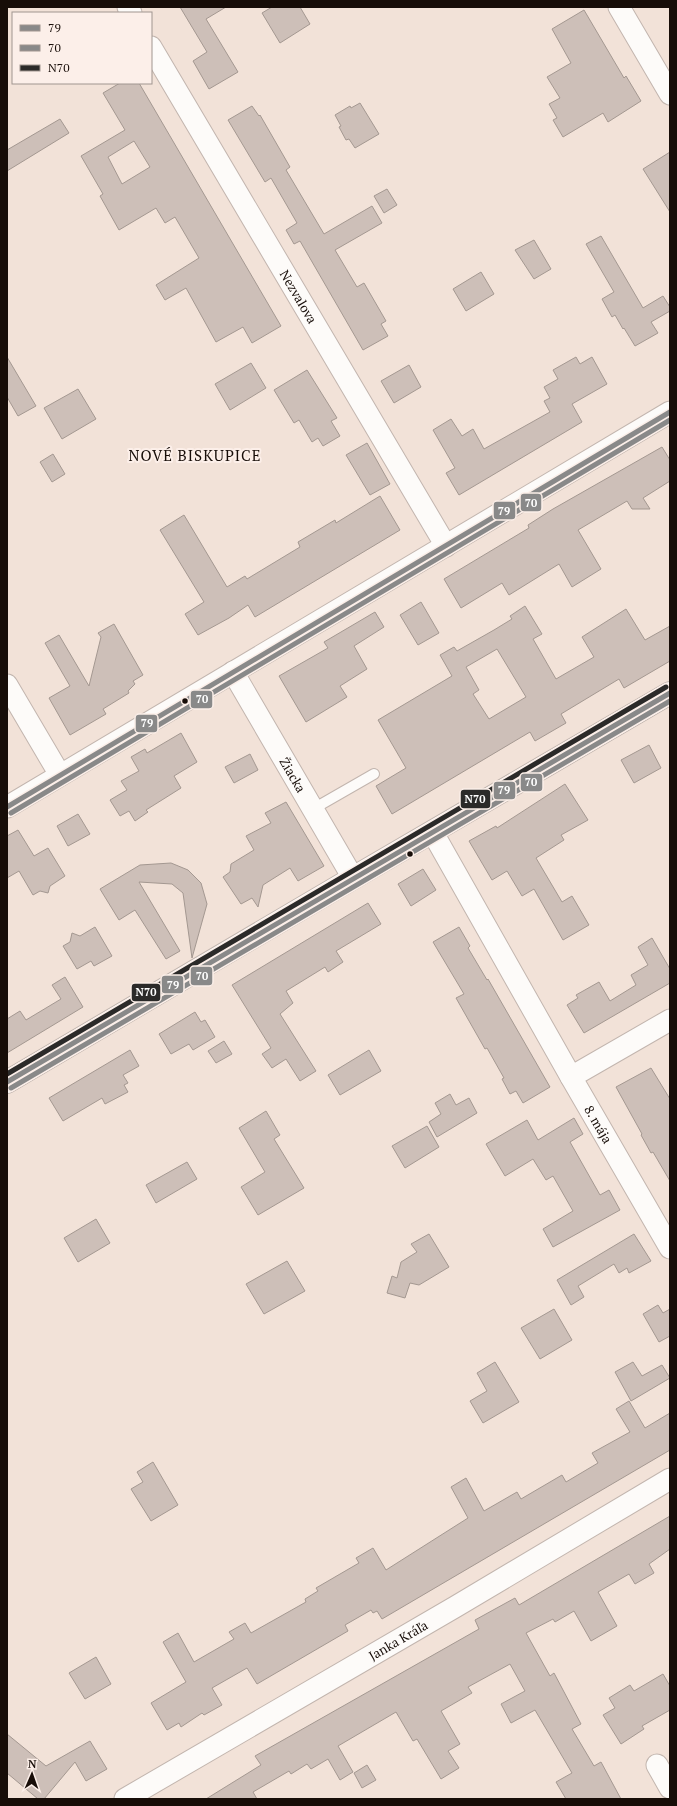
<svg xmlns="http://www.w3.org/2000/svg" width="677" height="1806" viewBox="0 0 677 1806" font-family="'PT Serif',serif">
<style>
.building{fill:#cdbfb8;stroke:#a49891;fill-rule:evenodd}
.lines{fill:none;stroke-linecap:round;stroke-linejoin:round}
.service-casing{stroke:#c2b5ae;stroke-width:12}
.minor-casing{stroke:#c2b5ae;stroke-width:23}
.tertiary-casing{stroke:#c2b5ae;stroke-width:24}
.service{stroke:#fdfbf9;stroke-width:10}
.minor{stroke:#fdfbf9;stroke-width:21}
.tertiary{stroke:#fdfbf9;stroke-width:22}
.bus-1-casing{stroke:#fcefe9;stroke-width:8}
.bus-2-casing{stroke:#fcefe9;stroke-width:8}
.bus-3-casing{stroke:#fcefe9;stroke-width:8}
.bus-1{stroke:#898989;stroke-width:5}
.bus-2{stroke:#898989;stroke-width:5}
.bus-3{stroke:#2b2a29;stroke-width:5}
.bus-dot{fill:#170d08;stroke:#fcefe9;stroke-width:1.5}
.labels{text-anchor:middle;stroke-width:4;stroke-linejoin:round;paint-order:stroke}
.street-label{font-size:13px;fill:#170d08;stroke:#fcefe9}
.quarter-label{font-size:15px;letter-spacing:1px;fill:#170d08;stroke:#fcefe9}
.line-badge{stroke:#fcefe9;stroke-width:1.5}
.badge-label{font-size:11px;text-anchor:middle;font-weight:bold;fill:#fff}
</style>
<rect width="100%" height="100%" fill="#f2e2d8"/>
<g class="building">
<polygon points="180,7 226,7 206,19 238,72 209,89 193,61 207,52"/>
<polygon points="272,7 300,7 310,24 280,43 262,13"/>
<polygon points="584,10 624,78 626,76 641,101 608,122 603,113 563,137 553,120 557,118 549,104 560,98 547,77 571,63 552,29"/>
<path d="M120 83H139L281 326 252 343 243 327 216 342 186 288 165 300 156 285 199 258 175 217 165 223 156 208 119 230 100 196 103 194 81 156 125 130 103 93ZM134 141 150 167 122 184 108 157Z"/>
<polygon points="360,103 379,134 355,148 349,139 346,140 339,127 341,126 335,115 350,106 351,108"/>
<polygon points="252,106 259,116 260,115 290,167 286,170 324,234 372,206 382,223 335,250 357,287 364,283 386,321 381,324 388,336 363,350 300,241 294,244 286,230 297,223 271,178 265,182 228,120"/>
<polygon points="60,119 69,133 7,171 7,150"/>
<polygon points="670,152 670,212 643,169"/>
<polygon points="387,189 397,205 384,213 374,196"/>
<polygon points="601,236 643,308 663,296 670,307 670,311 651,322 658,333 635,346 624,328 623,329 615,315 612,317 602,299 614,292 586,244"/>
<polygon points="534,240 551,269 534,279 515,250"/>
<polygon points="481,272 494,294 466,311 453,289"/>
<polygon points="7,357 36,406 18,416 7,397"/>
<polygon points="576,357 580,364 592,357 607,384 572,404 582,422 459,495 446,473 455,468 433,430 451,419 462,436 473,429 484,449 550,412 544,401 550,398 544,387 558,379 553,370"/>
<polygon points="251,363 266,388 230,410 215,384"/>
<polygon points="409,365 421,387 394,403 381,381"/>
<polygon points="307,370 337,418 331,421 340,436 323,446 318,438 312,442 299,420 294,423 274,390"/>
<polygon points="78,389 96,419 62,439 44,408"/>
<polygon points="367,443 390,484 370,495 346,455"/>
<polygon points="662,447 670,460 670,481 643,498 650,509 632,509 627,501 578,530 601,569 572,587 559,564 509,595 502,583 461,608 444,579 529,528 528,525 553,509"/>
<polygon points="53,454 65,474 52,482 40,462"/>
<polygon points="380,496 400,530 255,617 248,605 229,618 198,635 185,614 204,602 160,530 184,515 227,587 245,576 247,579 300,547 298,542 335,520 336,523"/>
<polygon points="421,602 439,633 418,645 400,615"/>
<path d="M525 606 542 634 533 639 556 679 594 657 582 637 626 609 645 640 670 626V661L624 688 619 679 561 714 566 723 535 741 530 732 392 814 376 786 406 768 378 720 452 676 440 655 454 647 457 651 494 630 512 619 510 616ZM497 649 526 697 489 719 473 694 479 690 466 667Z"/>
<polygon points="375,612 384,627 354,646 367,669 340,686 347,697 306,722 279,676 328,648 324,642"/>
<polygon points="114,624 143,675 133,681 135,684 128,691 129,693 103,709 106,714 70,735 49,698 70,686 45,643 59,635 89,686 101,637 98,633"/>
<polygon points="181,733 197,762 174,776 181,788 146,810 148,812 135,821 129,811 120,816 110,800 127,790 121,781 139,771 131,757 145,749 147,753"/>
<polygon points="649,745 661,768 634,783 621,760"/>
<polygon points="250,754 258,770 234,783 225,767"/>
<polygon points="565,784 588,820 561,835 564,840 536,858 562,902 572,896 589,925 563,940 534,889 522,896 507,871 492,880 469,841 496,826 497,828"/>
<polygon points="286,802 324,866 298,881 290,868 263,885 258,907 252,898 241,904 223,877 230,872 231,864 254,850 246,836 271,823 265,813"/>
<polygon points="78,814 90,834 68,846 57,826"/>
<polygon points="18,830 34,856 48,848 65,876 50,886 48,893 40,891 33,895 19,871 7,878 7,836"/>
<polygon points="171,863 188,870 201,883 207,904 192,958 183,893 172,884 139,882 180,951 166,959 135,910 119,920 100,889 140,865"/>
<polygon points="423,869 436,890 411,906 398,884"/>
<polygon points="368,903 381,924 336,951 343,962 328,972 325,967 286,991 293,1003 280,1014 316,1071 300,1081 286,1059 272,1068 262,1054 271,1048 232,985"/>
<polygon points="95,927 112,956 94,966 91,961 77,969 63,946 70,942 72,933 80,936"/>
<polygon points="459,927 470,946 468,948 487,980 488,979 550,1087 523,1103 516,1091 510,1094 502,1079 504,1078 487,1048 485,1049 456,998 464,994 433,942"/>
<polygon points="652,938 670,969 670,983 584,1033 567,1005 578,998 576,995 599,982 610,1001 636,985 631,975 648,965 638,947"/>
<polygon points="65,977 83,1007 7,1053 7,1019 20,1011 26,1020 61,999 52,985"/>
<polygon points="195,1012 201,1022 205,1020 215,1037 193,1050 189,1044 171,1054 159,1034"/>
<polygon points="224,1041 232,1054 216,1063 208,1051"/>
<polygon points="130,1050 139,1066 123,1075 128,1083 124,1085 128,1092 105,1104 102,1098 63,1121 49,1098"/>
<polygon points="369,1050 381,1071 340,1095 328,1075"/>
<polygon points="651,1068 670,1099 670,1181 653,1152 651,1153 641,1135 642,1134 616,1087"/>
<polygon points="450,1094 456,1105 469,1098 477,1113 437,1137 429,1122 441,1114 435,1103"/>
<polygon points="266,1111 280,1135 274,1139 304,1188 258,1215 241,1187 265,1172 239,1128"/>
<polygon points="574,1118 583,1134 570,1142 600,1195 609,1190 620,1210 553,1247 543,1229 573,1211 553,1176 546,1180 533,1159 505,1176 486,1144 527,1120 538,1140"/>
<polygon points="427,1126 439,1147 405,1168 392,1146"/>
<polygon points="187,1162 197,1179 156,1203 146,1185"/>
<polygon points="96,1219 110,1243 78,1262 64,1238"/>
<polygon points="429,1234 449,1267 419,1285 410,1283 405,1298 387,1293 392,1276 397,1278 401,1262 417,1252 411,1244"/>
<polygon points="634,1234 651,1261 629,1273 627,1268 619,1273 614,1264 578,1286 584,1297 571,1305 557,1280"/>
<polygon points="287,1261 305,1291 264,1314 246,1284"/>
<polygon points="658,1305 663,1313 670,1309 670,1336 659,1342 643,1314"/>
<polygon points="554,1309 572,1340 540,1359 521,1328"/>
<polygon points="495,1362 519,1402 483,1423 470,1401 487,1391 477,1373"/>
<polygon points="633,1362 642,1376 662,1365 670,1378 631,1401 615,1372"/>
<polygon points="629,1401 645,1428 670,1413 670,1450 382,1619 377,1611 373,1613 371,1610 345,1625 348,1631 257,1684 247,1668 212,1688 222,1705 204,1715 202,1713 181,1727 179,1723 167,1730 151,1703 186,1682 163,1642 178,1633 194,1662 234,1639 229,1632 245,1623 251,1633 306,1602 305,1599 318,1591 316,1588 359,1563 356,1558 373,1548 386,1570 468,1518 451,1487 466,1478 484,1511 517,1492 521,1499 562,1475 566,1482 598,1463 592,1453 630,1432 616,1409"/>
<polygon points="153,1462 178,1505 151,1521 131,1489 143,1482 137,1472"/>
<polygon points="670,1516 670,1549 649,1564 654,1573 635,1584 629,1574 598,1592 617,1626 591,1641 574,1611 555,1622 553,1619 526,1633 550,1676 554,1673 581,1724 572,1729 594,1766 601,1762 621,1799 566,1799 556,1782 572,1773 535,1710 511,1723 501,1704 525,1691 510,1664 468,1687 472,1693 441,1711 460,1744 448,1751 459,1768 441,1779 417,1739 413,1741 396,1712 338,1746 353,1772 340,1780 328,1759 311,1769 307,1764 291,1774 289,1771 253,1792 257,1799 206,1799 261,1765 255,1756 479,1629 475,1620 515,1598 519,1605"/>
<polygon points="96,1657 111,1684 85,1699 69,1673"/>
<polygon points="663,1674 670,1686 670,1710 642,1726 644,1729 621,1744 603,1715 615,1708 609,1698 630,1685 634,1691"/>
<polygon points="7,1734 46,1766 90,1741 107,1769 86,1781 75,1762 44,1799 38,1799 7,1773"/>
<polygon points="367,1765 376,1780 362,1788 354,1773"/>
</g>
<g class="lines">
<g class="service-casing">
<polyline id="service" points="313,809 374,774"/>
</g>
<g class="minor-casing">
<g id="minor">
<polyline points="128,7 131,13"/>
<polyline points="619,7 670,94"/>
<path id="s1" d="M151 47 446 546"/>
<path id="s2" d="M233 672 353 878"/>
<polyline points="7,685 60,775"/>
<polyline points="7,807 670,412"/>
<path id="s3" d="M433 833 571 1077 670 1248"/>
<polyline points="571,1077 670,1020"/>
<polyline points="657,1765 670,1788"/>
<path id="s4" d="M125 1799 455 1607 670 1479"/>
</g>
</g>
<g class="tertiary-casing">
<polyline id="tertiary" points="7,1082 353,878 670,693"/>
</g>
<use href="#service" class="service"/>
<use href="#minor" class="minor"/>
<use href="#tertiary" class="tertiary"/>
<g class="bus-1-casing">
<g id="bus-1">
<polyline points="7,807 670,412"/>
<polyline points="7,1082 670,693"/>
</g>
</g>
<g class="bus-2-casing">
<g id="bus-2">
<polyline points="11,813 670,420"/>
<polyline points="11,1088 670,701"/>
</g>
</g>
<g class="bus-3-casing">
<polyline id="bus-3" points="7,1074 666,687"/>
</g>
<use href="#bus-1" class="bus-1"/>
<use href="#bus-2" class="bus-2"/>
<use href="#bus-3" class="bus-3"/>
</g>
<g class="bus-dot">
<circle cx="185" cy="701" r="3.5"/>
<circle cx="410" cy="854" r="3.5"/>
</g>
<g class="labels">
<g class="street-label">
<text dy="5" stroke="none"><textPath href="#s1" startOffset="290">Nezvalova</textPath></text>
<text dy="5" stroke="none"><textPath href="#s2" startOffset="119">Žiacka</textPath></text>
<text dy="5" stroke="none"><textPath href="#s3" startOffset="335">8. mája</textPath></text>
<text dy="5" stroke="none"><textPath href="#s4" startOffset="316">Janka Kráľa</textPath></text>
</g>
<g class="quarter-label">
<text x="195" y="461">NOVÉ BISKUPICE</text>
</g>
</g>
<g class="line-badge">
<rect x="520" y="493" width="22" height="19" rx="4" fill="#898989"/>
<rect x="493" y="501" width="23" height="19" rx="4" fill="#898989"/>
<rect x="190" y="690" width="23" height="19" rx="4" fill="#898989"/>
<rect x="135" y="714" width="23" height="19" rx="4" fill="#898989"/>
<rect x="520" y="773" width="23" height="19" rx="4" fill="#898989"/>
<rect x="493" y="781" width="23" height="19" rx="4" fill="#898989"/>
<rect x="460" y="789" width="31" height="20" rx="4" fill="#2b2a29"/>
<rect x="190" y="966" width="23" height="20" rx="4" fill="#898989"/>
<rect x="161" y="975" width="23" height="19" rx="4" fill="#898989"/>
<rect x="131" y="983" width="30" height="19" rx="4" fill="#2b2a29"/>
</g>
<g class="badge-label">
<text x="531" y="507">70</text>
<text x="504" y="515">79</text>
<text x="202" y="703">70</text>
<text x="147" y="727">79</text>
<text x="531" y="786">70</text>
<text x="504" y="794">79</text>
<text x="475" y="803">N70</text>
<text x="202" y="980">70</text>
<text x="173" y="989">79</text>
<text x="146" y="996">N70</text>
</g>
<rect width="677" height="1806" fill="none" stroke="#170d08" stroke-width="16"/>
<rect x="12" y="12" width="140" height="72" fill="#fcefe9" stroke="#a0958f"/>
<rect x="20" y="25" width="20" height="6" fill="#898989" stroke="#a0958f"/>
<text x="48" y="32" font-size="12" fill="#170d08">79</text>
<rect x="20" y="45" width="20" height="6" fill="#898989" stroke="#a0958f"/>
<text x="48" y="52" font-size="12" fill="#170d08">70</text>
<rect x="20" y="65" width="20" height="6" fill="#2b2a29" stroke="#a0958f"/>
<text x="48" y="72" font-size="12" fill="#170d08">N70</text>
<g transform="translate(32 1774) rotate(2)" stroke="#fcefe9" stroke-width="3" paint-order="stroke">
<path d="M0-3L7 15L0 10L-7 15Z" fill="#170d08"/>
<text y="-6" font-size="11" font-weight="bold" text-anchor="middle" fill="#170d08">N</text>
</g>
</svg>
